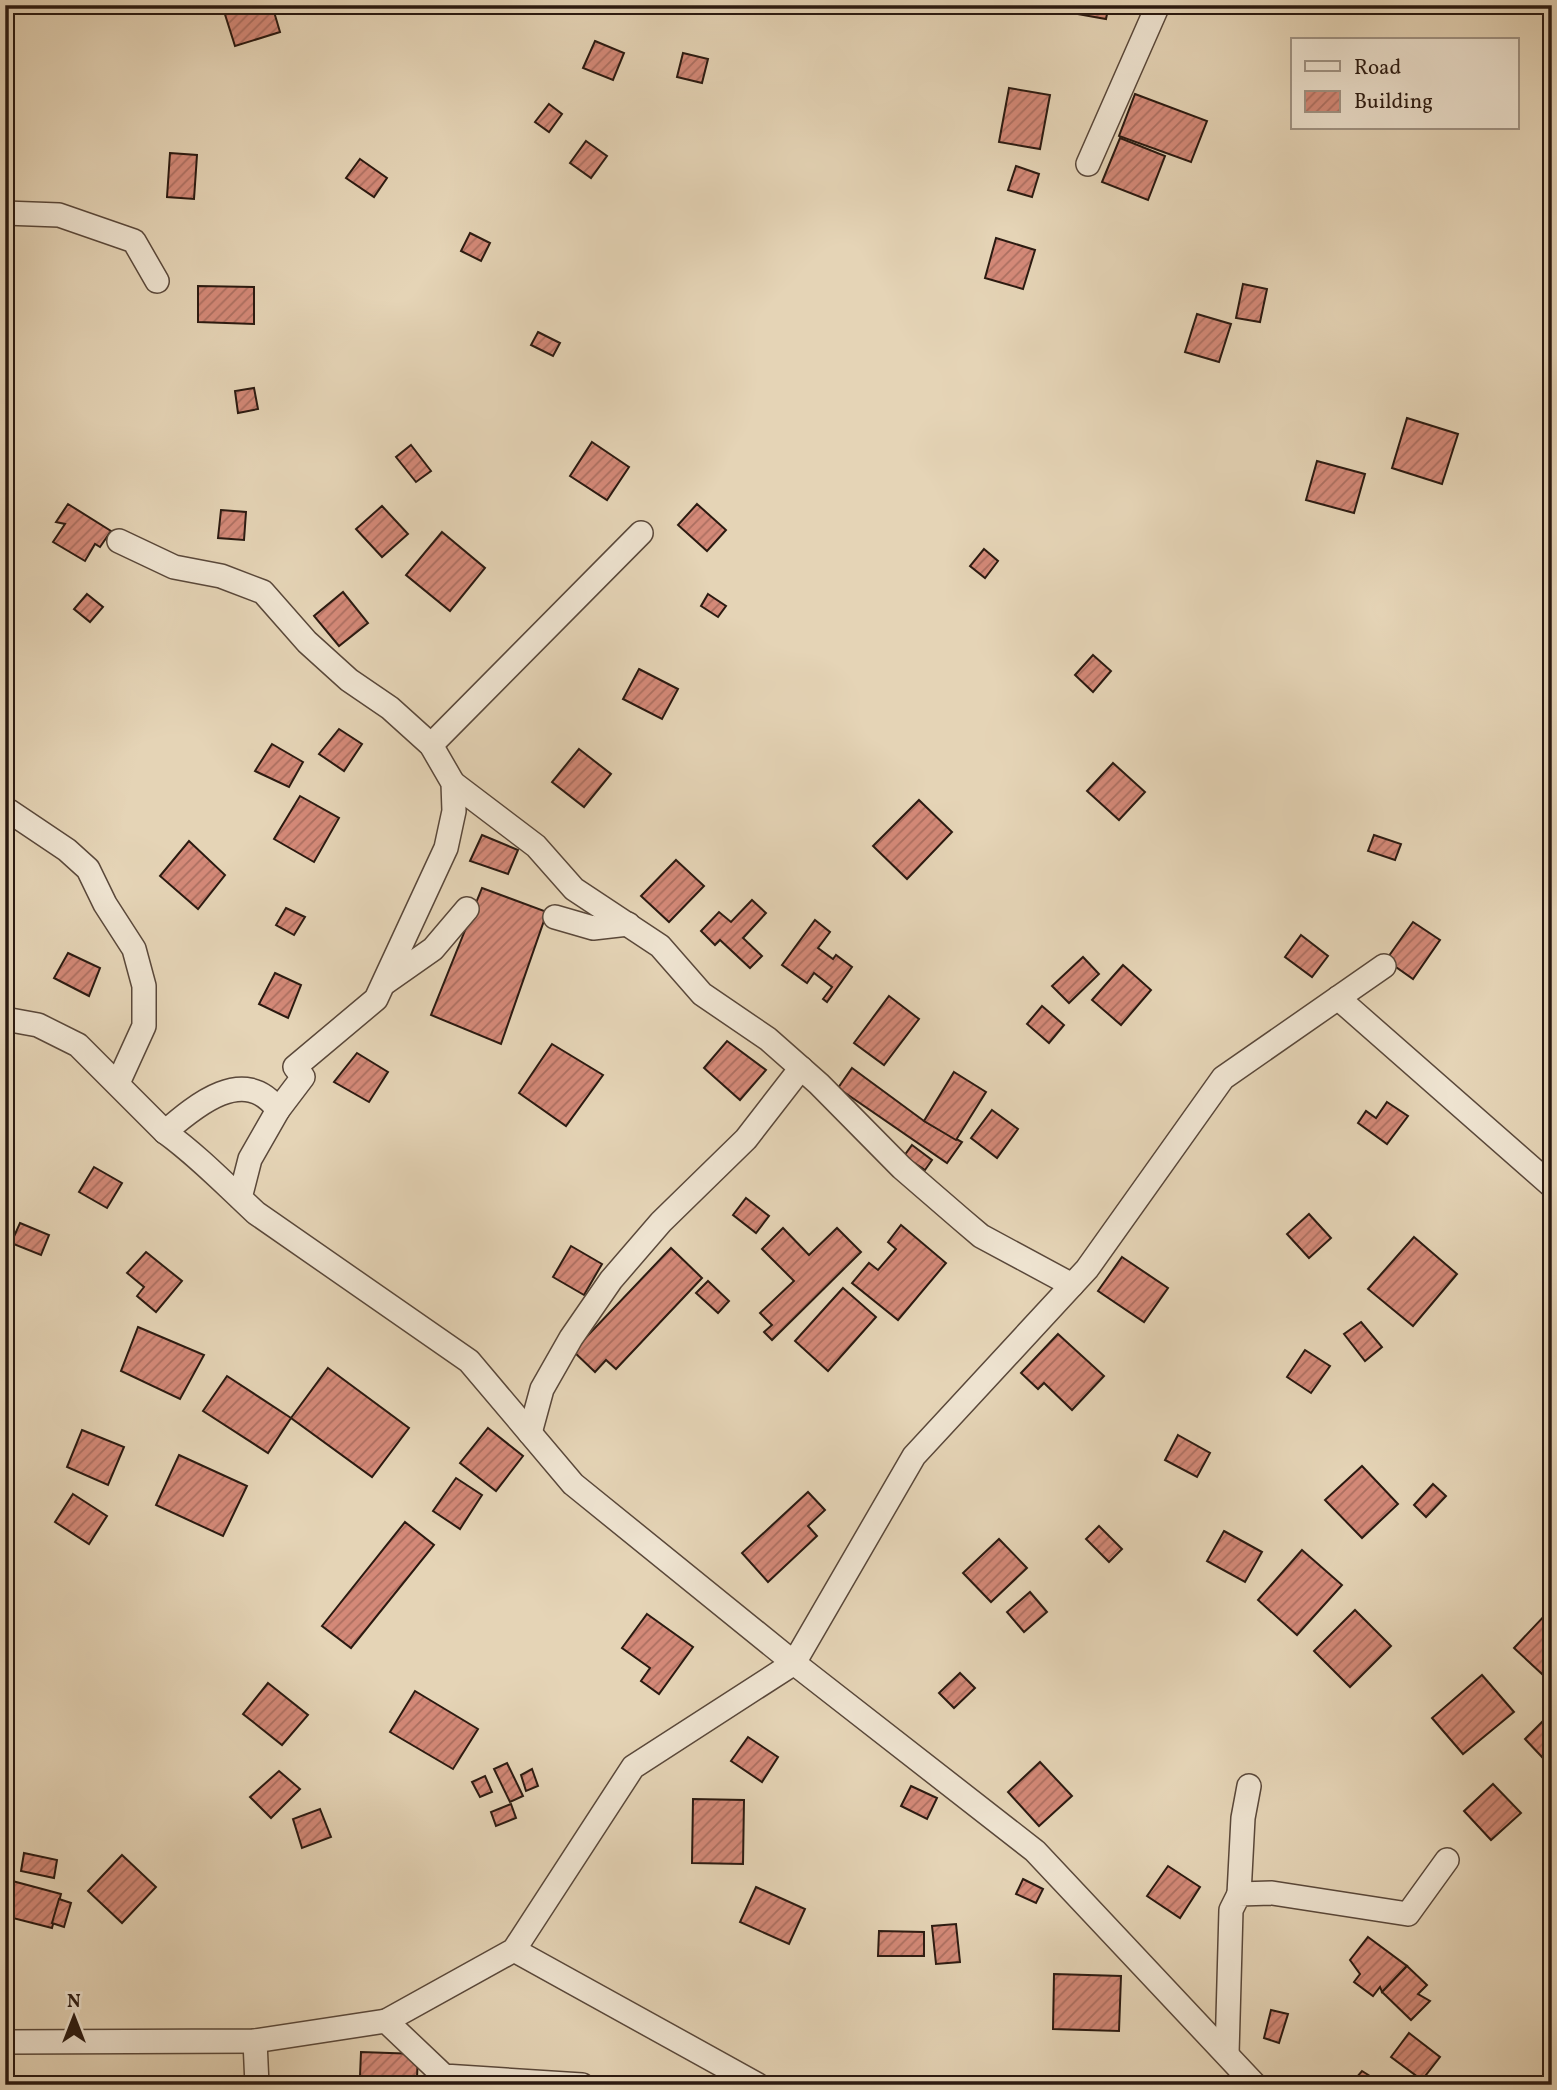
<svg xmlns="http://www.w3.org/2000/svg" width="1557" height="2090" viewBox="0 0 1557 2090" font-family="Vollkorn,serif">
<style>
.building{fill:url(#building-hatch);stroke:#2b1a11;stroke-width:2}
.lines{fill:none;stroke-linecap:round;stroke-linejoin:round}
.street-casing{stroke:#5a483a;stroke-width:26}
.street{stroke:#eee3d0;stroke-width:23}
</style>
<defs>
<pattern id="building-hatch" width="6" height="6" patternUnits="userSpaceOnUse" patternTransform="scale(1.75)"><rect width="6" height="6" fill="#d48978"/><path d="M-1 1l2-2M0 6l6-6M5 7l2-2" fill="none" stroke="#ac6f61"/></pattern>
</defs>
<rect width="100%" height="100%" fill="#e5d4b6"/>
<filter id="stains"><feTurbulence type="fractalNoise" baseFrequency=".00286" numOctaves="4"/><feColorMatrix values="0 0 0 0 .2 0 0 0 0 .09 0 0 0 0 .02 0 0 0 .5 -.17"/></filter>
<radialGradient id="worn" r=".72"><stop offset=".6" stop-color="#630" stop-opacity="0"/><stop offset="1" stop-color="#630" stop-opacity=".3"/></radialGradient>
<g class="building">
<polygon points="222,5 272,5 280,32 235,46"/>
<polygon points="1067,5 1109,5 1106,19 1066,12"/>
<polygon points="595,41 624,53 613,80 583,68"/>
<polygon points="683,53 708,59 702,83 677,77"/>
<polygon points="1009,88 1050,95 1040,149 999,142"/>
<polygon points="1135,94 1207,121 1191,162 1119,136"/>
<polygon points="549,104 562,114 549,132 535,122"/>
<polygon points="1120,138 1165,156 1148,200 1102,182"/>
<polygon points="586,141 607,156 591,178 570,163"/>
<polygon points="170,153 197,155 194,199 167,197"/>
<polygon points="360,159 387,178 374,197 346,178"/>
<polygon points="1016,166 1039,174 1032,197 1008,190"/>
<polygon points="470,233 490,243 481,261 461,251"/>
<polygon points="996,238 1035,250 1023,289 985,278"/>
<polygon points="1243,284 1267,289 1260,322 1236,318"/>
<polygon points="198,286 254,287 254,324 198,322"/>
<polygon points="1197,314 1231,324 1219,362 1185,352"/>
<polygon points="538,332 560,343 553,356 531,345"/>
<polygon points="254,388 258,409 238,413 235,391"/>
<polygon points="1407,418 1458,434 1442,484 1392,468"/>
<polygon points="592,442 629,467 607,500 570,476"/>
<polygon points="411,445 431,471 416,482 396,457"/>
<polygon points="1317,461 1365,474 1354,513 1306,500"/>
<polygon points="68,504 111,531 100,547 95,544 85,561 53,542 65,524 56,522"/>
<polygon points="697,504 726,530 707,551 678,525"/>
<polygon points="382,506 408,534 382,557 356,529"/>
<polygon points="221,510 246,512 244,540 218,538"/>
<polygon points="442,532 485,568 450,611 406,575"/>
<polygon points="984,549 998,561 985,578 970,566"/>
<polygon points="343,592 368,623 339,646 314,616"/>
<polygon points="87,594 103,607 90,622 74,609"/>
<polygon points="708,594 726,606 718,617 701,606"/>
<polygon points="1093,655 1111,671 1093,692 1075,675"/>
<polygon points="639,669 678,689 662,719 623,699"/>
<polygon points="339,729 362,744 344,771 319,754"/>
<polygon points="272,744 303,762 289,787 255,771"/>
<polygon points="579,749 611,774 584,807 552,782"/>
<polygon points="1113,763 1145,792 1119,820 1087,791"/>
<polygon points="300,796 339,818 314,862 274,839"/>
<polygon points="919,800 952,832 907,879 873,846"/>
<polygon points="482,835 518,850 508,874 470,861"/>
<polygon points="1374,835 1401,844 1395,860 1368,851"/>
<polygon points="189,841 225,875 198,909 160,876"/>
<polygon points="676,860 704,886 669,922 641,896"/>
<polygon points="482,888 547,912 501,1044 431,1015"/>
<polygon points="752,900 766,913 743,938 762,956 750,968 720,940 715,945 701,931 719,912 731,922"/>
<polygon points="286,908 305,917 294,935 276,925"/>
<polygon points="815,920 830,932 818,948 833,959 836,955 852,967 827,1002 823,999 832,987 814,973 807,983 782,965"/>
<polygon points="1413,922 1440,940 1413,979 1386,960"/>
<polygon points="1301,935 1328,956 1312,977 1285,957"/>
<polygon points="68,953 100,968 89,996 54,978"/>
<polygon points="1083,957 1099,974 1069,1003 1052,986"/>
<polygon points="1123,965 1151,990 1121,1025 1092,1000"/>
<polygon points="275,973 301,985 288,1018 259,1004"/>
<polygon points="889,996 919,1019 884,1065 854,1043"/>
<polygon points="1042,1006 1064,1025 1049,1043 1027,1024"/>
<polygon points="727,1041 766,1070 740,1100 704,1068"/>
<polygon points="552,1044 603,1075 566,1126 519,1093"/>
<polygon points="357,1053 388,1072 369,1102 334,1082"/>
<polygon points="852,1068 924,1121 962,1142 947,1163 838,1088"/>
<polygon points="954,1072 986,1092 956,1140 924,1121"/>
<polygon points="1387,1102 1408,1116 1387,1144 1358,1123 1366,1111 1376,1118"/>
<polygon points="992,1110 1018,1129 997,1158 971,1138"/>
<polygon points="912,1145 932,1160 925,1170 904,1156"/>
<polygon points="94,1167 122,1183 107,1208 79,1192"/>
<polygon points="746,1198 769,1216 756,1233 733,1215"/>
<polygon points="1309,1214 1331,1238 1309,1258 1287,1234"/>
<polygon points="20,1223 49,1235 41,1255 11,1243"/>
<polygon points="901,1225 946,1263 898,1320 852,1283 869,1263 878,1270 896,1249 888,1242"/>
<polygon points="783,1228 809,1255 837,1228 861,1252 772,1340 764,1332 772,1325 760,1313 794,1281 762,1249"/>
<polygon points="1414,1237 1457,1274 1413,1326 1368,1289"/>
<polygon points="571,1246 602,1264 584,1295 553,1277"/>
<polygon points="671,1248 702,1278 616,1369 606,1360 595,1372 573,1351"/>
<polygon points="146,1252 182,1281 156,1312 137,1296 144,1287 127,1273"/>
<polygon points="1122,1257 1168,1288 1144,1322 1098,1291"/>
<polygon points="708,1281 729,1301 718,1313 696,1293"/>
<polygon points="843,1288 876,1317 828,1371 795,1341"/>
<polygon points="1361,1322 1382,1347 1365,1361 1344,1334"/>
<polygon points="138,1327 204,1355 180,1399 121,1371"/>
<polygon points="1058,1334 1104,1376 1072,1410 1044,1383 1038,1389 1021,1373"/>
<polygon points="1305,1350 1330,1366 1311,1393 1287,1377"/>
<polygon points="328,1368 409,1428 372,1477 291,1418"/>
<polygon points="227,1376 291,1418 268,1453 203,1411"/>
<polygon points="488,1428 523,1456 496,1491 460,1463"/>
<polygon points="82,1430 124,1447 108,1485 67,1467"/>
<polygon points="1178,1435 1210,1453 1197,1477 1165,1460"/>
<polygon points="179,1455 247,1486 223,1536 156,1505"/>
<polygon points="1362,1466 1398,1504 1362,1538 1325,1500"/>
<polygon points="456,1478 482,1495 460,1529 433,1511"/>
<polygon points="1433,1484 1446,1496 1426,1517 1414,1505"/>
<polygon points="808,1492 825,1510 808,1526 817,1536 768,1582 742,1553"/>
<polygon points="73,1494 107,1516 89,1544 55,1522"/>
<polygon points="405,1522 434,1545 351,1648 322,1626"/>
<polygon points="1099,1526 1122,1549 1109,1562 1086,1539"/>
<polygon points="1224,1531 1262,1552 1245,1582 1207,1561"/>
<polygon points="999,1539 1027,1568 991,1602 963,1573"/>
<polygon points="1302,1550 1342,1585 1297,1635 1258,1600"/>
<polygon points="1030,1592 1047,1612 1024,1632 1007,1612"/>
<polygon points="1355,1610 1391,1646 1350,1687 1314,1651"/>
<polygon points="647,1614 693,1647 659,1694 641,1681 650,1668 622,1648"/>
<polygon points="1546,1614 1552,1619 1552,1663 1542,1674 1514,1648"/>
<polygon points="960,1673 975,1688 954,1708 939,1693"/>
<polygon points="1482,1675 1514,1712 1463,1754 1432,1718"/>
<polygon points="268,1683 308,1715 282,1745 243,1714"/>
<polygon points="415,1691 478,1729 453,1769 390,1732"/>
<polygon points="1546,1718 1552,1724 1552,1748 1542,1757 1525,1739"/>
<polygon points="748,1737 778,1757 762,1782 731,1761"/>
<polygon points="1040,1762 1072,1796 1039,1826 1008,1792"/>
<polygon points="507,1763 523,1796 510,1802 494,1769"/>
<polygon points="532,1769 538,1786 526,1791 521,1775"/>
<polygon points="279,1771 300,1789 271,1818 250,1797"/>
<polygon points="485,1776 492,1792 480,1797 472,1782"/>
<polygon points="1493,1784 1521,1813 1491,1840 1464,1811"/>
<polygon points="911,1786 937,1798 927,1819 901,1806"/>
<polygon points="693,1799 744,1800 743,1864 692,1863"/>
<polygon points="511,1804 516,1818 496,1826 491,1812"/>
<polygon points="320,1809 331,1837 302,1848 293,1819"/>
<polygon points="24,1853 57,1860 54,1878 21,1871"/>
<polygon points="122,1855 156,1887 122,1923 88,1891"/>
<polygon points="1168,1866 1200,1887 1180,1918 1147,1896"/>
<polygon points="5,1879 61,1894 52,1928 5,1916"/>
<polygon points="1023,1879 1043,1889 1036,1903 1016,1894"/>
<polygon points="756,1887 805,1909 789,1944 740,1922"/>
<polygon points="59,1899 71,1903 64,1927 52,1923"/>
<polygon points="956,1924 960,1962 936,1964 932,1926"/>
<polygon points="879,1931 924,1932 924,1956 878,1956"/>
<polygon points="1368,1937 1407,1966 1382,1992 1380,1987 1373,1996 1354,1982 1360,1974 1350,1960"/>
<polygon points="1407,1966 1427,1985 1418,1994 1430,2001 1411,2020 1382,1992"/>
<polygon points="1054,1974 1121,1976 1119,2031 1053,2029"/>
<polygon points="1271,2010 1288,2014 1279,2043 1264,2038"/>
<polygon points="1409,2033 1440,2057 1422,2080 1391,2057"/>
<polygon points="361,2052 418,2054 417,2078 360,2076"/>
<polygon points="1362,2071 1381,2083 1350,2085"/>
</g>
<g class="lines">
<g class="street-casing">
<g id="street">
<polyline points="1088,164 1158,5"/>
<polyline points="5,213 59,215 134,241 157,281"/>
<polyline points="119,541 174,567 221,576 263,592 307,642 349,680 390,708 431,745 453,783 454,811 446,848 376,999 295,1067 303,1077 278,1110"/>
<polyline points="431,745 641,533"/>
<polyline points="453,783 536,846 574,889 660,946 702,994 768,1039 819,1084 902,1168 961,1219 981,1236 1072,1285"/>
<polyline points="9,811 67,850 88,869 105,904 134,949 144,986 144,1026 118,1083"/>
<polyline points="555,917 593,928 628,924"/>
<polyline points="386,982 433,949 467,909"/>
<polyline points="1338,998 1552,1186"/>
<polyline points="5,1019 38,1025 78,1045 165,1132"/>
<path d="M240 1198 250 1159 278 1110C245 1064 196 1105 165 1132 198 1156 226 1185 256 1213L469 1361 573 1484 794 1663 1035 1851 1255 2085"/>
<polyline points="530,1433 542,1389 571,1338 611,1280 661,1222 746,1139 801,1068"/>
<polyline points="1239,1894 1243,1818 1249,1786"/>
<polyline points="514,1950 758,2085"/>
<polyline points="386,2021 514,1950 633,1767 794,1663 914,1456 1087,1269 1223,1078 1384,966"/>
<polyline points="255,2041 257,2085"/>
<polyline points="5,2042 255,2041 386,2021 444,2076 582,2085"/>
<polyline points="1227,2054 1231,1910 1239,1894 1272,1893 1408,1914 1447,1860"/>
</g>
</g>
<use href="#street" class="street"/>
</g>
<rect width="1557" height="2090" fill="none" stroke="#e5d4b6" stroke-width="28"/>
<rect x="7" y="7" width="1543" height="2076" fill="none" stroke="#2b1a11" stroke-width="3.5"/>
<rect x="14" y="14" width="1529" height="2062" fill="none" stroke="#2b1a11" stroke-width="2"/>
<rect x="1291" y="38" width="228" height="91" fill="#eee3d0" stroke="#a09384" stroke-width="2"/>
<rect x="1305" y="61" width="35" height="10" fill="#eee3d0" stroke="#a09384" stroke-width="2"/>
<text x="1354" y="74" font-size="21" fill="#2b1a11">Road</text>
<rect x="1305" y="91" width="35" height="21" fill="url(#building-hatch)" stroke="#a09384" stroke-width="2"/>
<text x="1354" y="108" font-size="21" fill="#2b1a11">Building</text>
<g transform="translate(74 2017)" stroke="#eee3d0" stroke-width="5" paint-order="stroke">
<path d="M0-5L12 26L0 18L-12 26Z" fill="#2b1a11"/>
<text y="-10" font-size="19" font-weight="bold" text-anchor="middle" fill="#2b1a11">N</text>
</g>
<rect width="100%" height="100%" filter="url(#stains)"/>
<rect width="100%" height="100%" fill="url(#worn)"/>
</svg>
